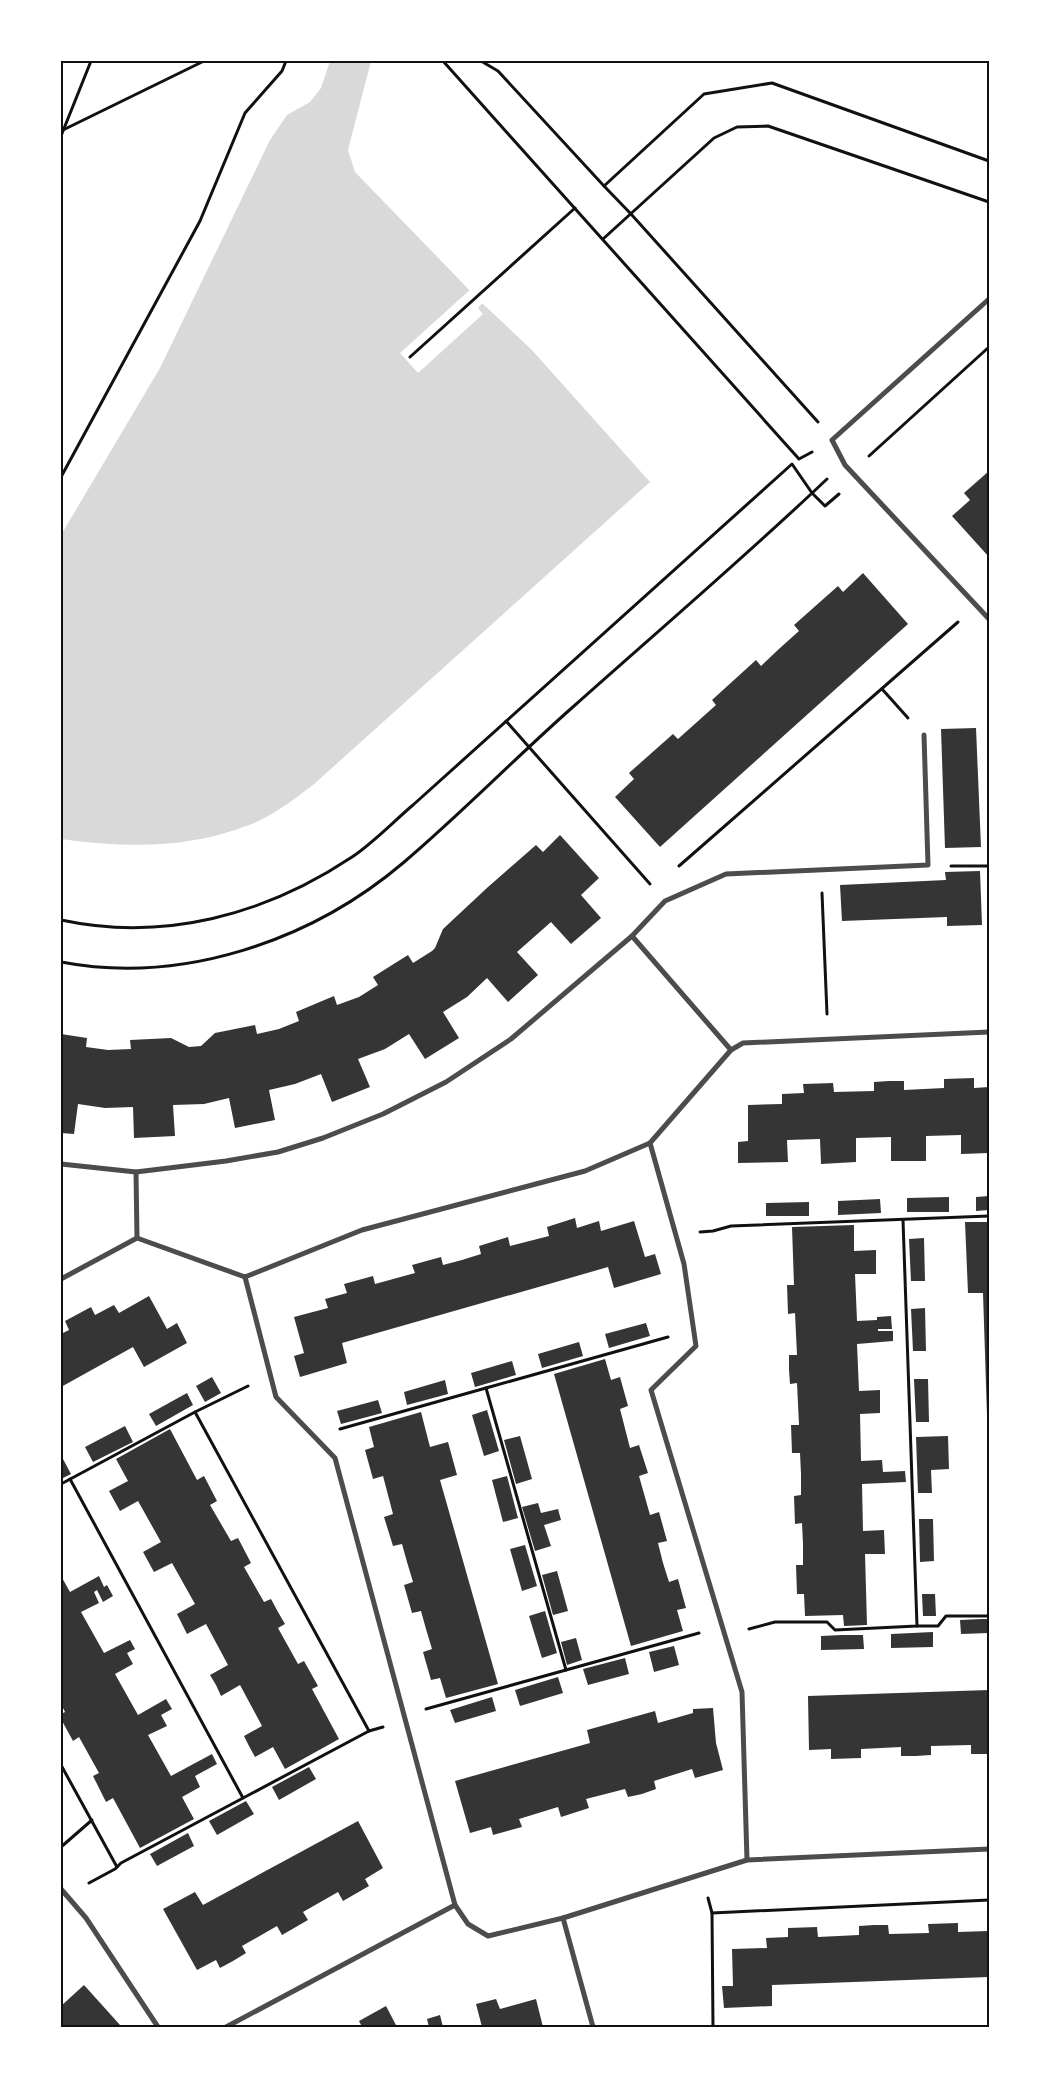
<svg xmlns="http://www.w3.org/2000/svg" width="1050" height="2088" viewBox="0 0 1050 2088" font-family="'Roboto Condensed',sans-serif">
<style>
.water{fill:#d9d9d9}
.pier{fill:#fff}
.building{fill:#353535}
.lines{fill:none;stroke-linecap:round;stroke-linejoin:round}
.path{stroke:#111;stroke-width:3}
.minor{stroke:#4c4c4c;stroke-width:5}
.neatline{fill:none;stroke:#111;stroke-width:2}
</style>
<rect width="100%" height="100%" fill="#fff"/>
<path class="water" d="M330 61H371L348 150 355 172 482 303 531 349 650 482 313 785C293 800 273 816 249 825 187 849 126 848 61 839V535L160 368 270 140 287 115 310 102 321 88Z"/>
<polygon class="pier" points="472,288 484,301 478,308 483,314 418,373 400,353"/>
<g class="building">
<polygon points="989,471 989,557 952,516 970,500 964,493"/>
<polygon points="863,573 908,624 660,847 615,797 634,779 629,773 673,734 678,739 716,705 712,700 756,660 761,666 780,648 799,631 794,625 838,586 843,592"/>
<polygon points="976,728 981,847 945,848 941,729"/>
<polygon points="560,835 599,878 581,895 601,918 571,944 551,922 517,952 538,975 508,1002 487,978 467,997 443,1012 459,1038 425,1059 409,1034 385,1049 358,1059 370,1087 332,1102 321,1074 295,1084 269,1090 275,1120 235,1128 229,1098 204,1104 173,1105 175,1136 134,1138 133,1107 105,1108 78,1104 74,1134 61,1133 61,1034 87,1038 86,1047 108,1050 131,1049 130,1040 171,1038 189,1047 201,1046 215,1033 255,1025 257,1034 279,1029 299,1021 296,1012 334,996 337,1005 359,997 378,985 373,977 408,955 413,963 432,951 435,948 443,929 488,887 536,845 543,852"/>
<polygon points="980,871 982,925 947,926 947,917 842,921 840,885 946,880 945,872"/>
<polygon points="974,1078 974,1088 989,1087 989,1153 961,1154 961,1135 926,1136 926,1161 891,1161 891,1137 856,1138 856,1162 821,1164 820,1139 787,1140 788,1162 738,1163 738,1142 748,1141 748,1105 782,1104 782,1094 804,1093 803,1084 833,1083 834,1092 874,1091 874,1082 889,1081 904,1081 904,1090 944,1088 944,1079"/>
<polygon points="989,1196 989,1210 976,1211 976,1197"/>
<polygon points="949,1197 949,1212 907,1212 907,1198"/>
<polygon points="880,1199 881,1213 838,1215 838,1201"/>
<polygon points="809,1202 809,1216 766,1216 766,1203"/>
<polygon points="575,1218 577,1228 599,1221 601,1231 634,1221 645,1257 655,1254 661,1274 614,1288 608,1267 542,1286 342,1343 347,1363 300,1377 294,1356 304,1353 294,1317 328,1308 325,1299 347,1293 344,1284 373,1276 375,1284 415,1273 412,1265 441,1257 443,1265 462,1260 481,1254 479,1246 508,1237 510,1246 549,1236 547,1227"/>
<polygon points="965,1222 989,1222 989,1415 987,1415 983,1293 968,1293"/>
<polygon points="854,1225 854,1251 876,1250 876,1274 855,1274 857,1321 877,1320 877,1317 891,1316 892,1329 878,1329 878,1331 893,1331 893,1341 857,1344 859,1391 880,1390 880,1413 860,1414 861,1461 882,1460 883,1472 905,1471 906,1482 862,1484 863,1531 884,1530 885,1554 865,1554 867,1625 844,1626 843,1615 805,1616 804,1594 797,1594 796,1565 803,1565 803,1544 802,1523 795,1524 794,1496 801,1495 801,1474 800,1453 792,1453 791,1425 799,1425 797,1383 790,1384 789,1370 789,1355 797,1355 795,1313 788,1314 787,1285 794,1285 792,1227"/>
<polygon points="924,1238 925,1281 911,1281 909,1239"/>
<polygon points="149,1296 167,1329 177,1323 187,1343 144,1367 133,1347 61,1387 61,1334 69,1330 65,1321 91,1307 95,1315 114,1305 119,1313"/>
<polygon points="925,1308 926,1351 913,1351 911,1309"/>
<polygon points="646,1323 650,1336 609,1348 605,1334"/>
<polygon points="579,1342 583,1356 542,1368 538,1354"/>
<polygon points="605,1359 611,1380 620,1377 628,1406 620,1409 630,1448 639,1445 648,1473 639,1476 650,1515 659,1512 667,1541 658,1543 663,1563 669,1582 678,1579 686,1608 677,1610 683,1631 631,1646 554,1374"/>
<polygon points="512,1361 516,1375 475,1387 471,1373"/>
<polygon points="212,1377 221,1393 205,1402 196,1386"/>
<polygon points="914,1379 928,1379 929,1422 916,1422"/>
<polygon points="445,1380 448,1394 407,1405 404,1392"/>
<polygon points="187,1393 193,1405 156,1426 149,1414"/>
<polygon points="378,1400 382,1413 341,1424 337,1411"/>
<polygon points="487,1410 499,1451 484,1456 472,1415"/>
<polygon points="421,1412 430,1447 448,1442 457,1475 440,1480 498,1684 446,1698 440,1678 431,1680 423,1652 432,1649 426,1629 421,1611 412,1613 404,1585 413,1582 407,1562 402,1544 393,1546 384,1517 393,1514 383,1476 373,1479 365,1450 374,1447 369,1427"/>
<polygon points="125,1426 133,1442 93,1462 85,1447"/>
<polygon points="170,1429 197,1480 204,1476 217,1501 210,1505 231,1541 238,1538 251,1563 244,1567 264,1602 271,1599 278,1612 285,1624 278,1628 298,1664 304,1661 318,1686 312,1689 339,1739 285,1769 273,1747 255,1757 249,1746 244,1736 262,1726 240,1685 221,1696 216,1685 210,1675 228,1665 206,1624 187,1634 177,1614 195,1604 172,1563 154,1572 143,1552 161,1542 138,1501 120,1511 109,1491 128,1481 116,1459"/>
<polygon points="520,1436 532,1479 516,1484 504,1440"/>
<polygon points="948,1436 949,1469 931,1470 932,1493 918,1493 916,1437"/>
<polygon points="63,1459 71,1474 61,1479 61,1460"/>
<polygon points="507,1476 518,1518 503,1522 492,1480"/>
<polygon points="538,1503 541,1513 558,1509 561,1520 544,1525 551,1546 535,1551 522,1507"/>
<polygon points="919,1519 933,1519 934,1561 920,1562"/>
<polygon points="525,1545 537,1586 522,1591 510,1549"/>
<polygon points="557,1571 568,1611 553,1615 542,1575"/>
<polygon points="61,1576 70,1592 99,1576 104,1587 107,1585 113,1596 103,1602 97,1590 94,1592 99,1603 81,1612 104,1653 130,1640 135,1649 127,1653 133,1664 115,1674 138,1715 166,1699 172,1709 161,1715 167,1726 148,1735 171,1776 212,1754 217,1764 195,1776 200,1787 182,1797 194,1819 140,1848 113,1798 106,1802 93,1776 99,1773 79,1737 73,1741 61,1719 61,1714 65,1712 61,1704"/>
<polygon points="922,1594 935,1594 936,1616 923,1616"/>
<polygon points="545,1611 557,1653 542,1658 529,1616"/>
<polygon points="982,1619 989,1619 989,1633 961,1634 960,1620"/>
<polygon points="933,1632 933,1647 891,1648 891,1634"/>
<polygon points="842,1635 863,1635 864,1649 821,1650 821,1636"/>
<polygon points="576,1638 582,1660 567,1665 561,1642"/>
<polygon points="674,1646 679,1665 654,1672 649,1652"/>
<polygon points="625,1658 629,1674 588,1685 583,1669"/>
<polygon points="558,1677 563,1693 520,1706 515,1690"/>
<polygon points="989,1690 989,1754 971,1754 971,1745 931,1746 931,1755 916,1756 901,1756 901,1747 861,1749 861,1758 831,1759 831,1749 809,1750 808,1696"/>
<polygon points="492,1697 496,1711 455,1723 450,1710"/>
<polygon points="713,1708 716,1743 723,1770 695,1778 692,1769 654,1781 656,1789 642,1794 628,1797 625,1789 586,1799 589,1808 561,1817 558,1807 519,1819 522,1827 493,1835 491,1827 470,1833 455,1781 590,1743 587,1730 655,1711 658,1723 693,1713 693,1709"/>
<polygon points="309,1767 316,1779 279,1800 272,1787"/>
<polygon points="246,1801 254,1814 217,1835 209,1821"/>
<polygon points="358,1821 383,1868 365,1879 369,1886 343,1901 338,1892 303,1912 308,1920 282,1935 277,1926 242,1946 246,1953 233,1961 220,1968 216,1960 197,1970 163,1909 195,1892 203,1905"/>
<polygon points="188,1833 194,1846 157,1866 150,1854"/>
<polygon points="958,1923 958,1932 989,1931 989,1977 772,1985 772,2006 724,2008 722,1986 733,1986 732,1949 767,1948 766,1938 788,1937 788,1928 817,1927 818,1937 859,1935 859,1926 874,1925 888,1925 889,1934 929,1933 928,1924"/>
<polygon points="84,1985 120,2025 118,2027 61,2027 61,2006"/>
<polygon points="496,1999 500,2009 536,1999 543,2027 482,2027 476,2004"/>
<polygon points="386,2006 397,2027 362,2027 359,2021"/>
<polygon points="440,2015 443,2027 429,2027 427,2019"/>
</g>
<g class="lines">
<g class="path">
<polyline points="443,61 799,459 812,452"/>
<polyline points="481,61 498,71 604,186 631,214 818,422"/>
<polyline points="65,129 204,61"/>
<polyline points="61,136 91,61"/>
<polyline points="604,186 704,94 772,83 989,161"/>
<polyline points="603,239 714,138 737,127 768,126 989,202"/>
<polyline points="410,357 575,208"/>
<polyline points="869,456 989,347"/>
<polyline points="61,477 200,221 245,113 282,71 286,61"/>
<polyline points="882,689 908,718"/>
<polyline points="506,721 650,884"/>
<polyline points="679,866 958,622"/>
<polyline points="951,866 989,866"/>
<polyline points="822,893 827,1014"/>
<path d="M61 920C164 942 265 915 352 857 373 843 393 822 413 805L792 464 812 493 825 506 839 494"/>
<path d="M61 962C182 985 311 941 403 863 462 813 516 757 574 706 658 631 745 557 827 479"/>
<polyline points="700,1232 713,1231 731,1226 989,1216"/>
<polyline points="486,1388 668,1337"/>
<polyline points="340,1429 486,1388 566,1670"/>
<polyline points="70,1479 243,1798"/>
<polyline points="61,1484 195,1412"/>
<polyline points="917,1626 938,1626 946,1616 989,1616"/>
<polyline points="749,1629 775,1622 827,1622 835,1630 917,1626 903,1220"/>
<polyline points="426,1709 699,1633"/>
<polyline points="369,1731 383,1727"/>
<polyline points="61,1765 117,1867"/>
<polyline points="61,1847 92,1820"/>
<polyline points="89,1883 115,1869 121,1863 369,1731 195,1412 248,1386"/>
<polyline points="708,1898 712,1913 713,2027"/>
<polyline points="712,1913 989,1900"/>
</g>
<g class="minor">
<polyline points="989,299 832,440 845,465 989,619"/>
<polyline points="632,936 731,1050"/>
<polyline points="650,1143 684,1264 696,1346 651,1390 742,1692 747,1860"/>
<polyline points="61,1164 136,1172 226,1161 278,1152 323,1138 383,1114 446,1082 511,1039 632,936 665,901 726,874 928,865 924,735"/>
<polyline points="136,1172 137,1238"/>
<polyline points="245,1277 276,1397 335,1458 455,1905"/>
<polyline points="61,1279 137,1238 245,1277 362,1230 585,1171 650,1143 731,1050 743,1043 989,1032"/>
<polyline points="61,1889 86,1918 158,2027"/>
<polyline points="563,1918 593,2027"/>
<polyline points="226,2027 455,1905 468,1924 488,1936 563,1918 747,1860 989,1849"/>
</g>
</g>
<rect width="1050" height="2088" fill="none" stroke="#ffffff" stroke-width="125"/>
<rect x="62" y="62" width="926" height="1964" class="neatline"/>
</svg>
